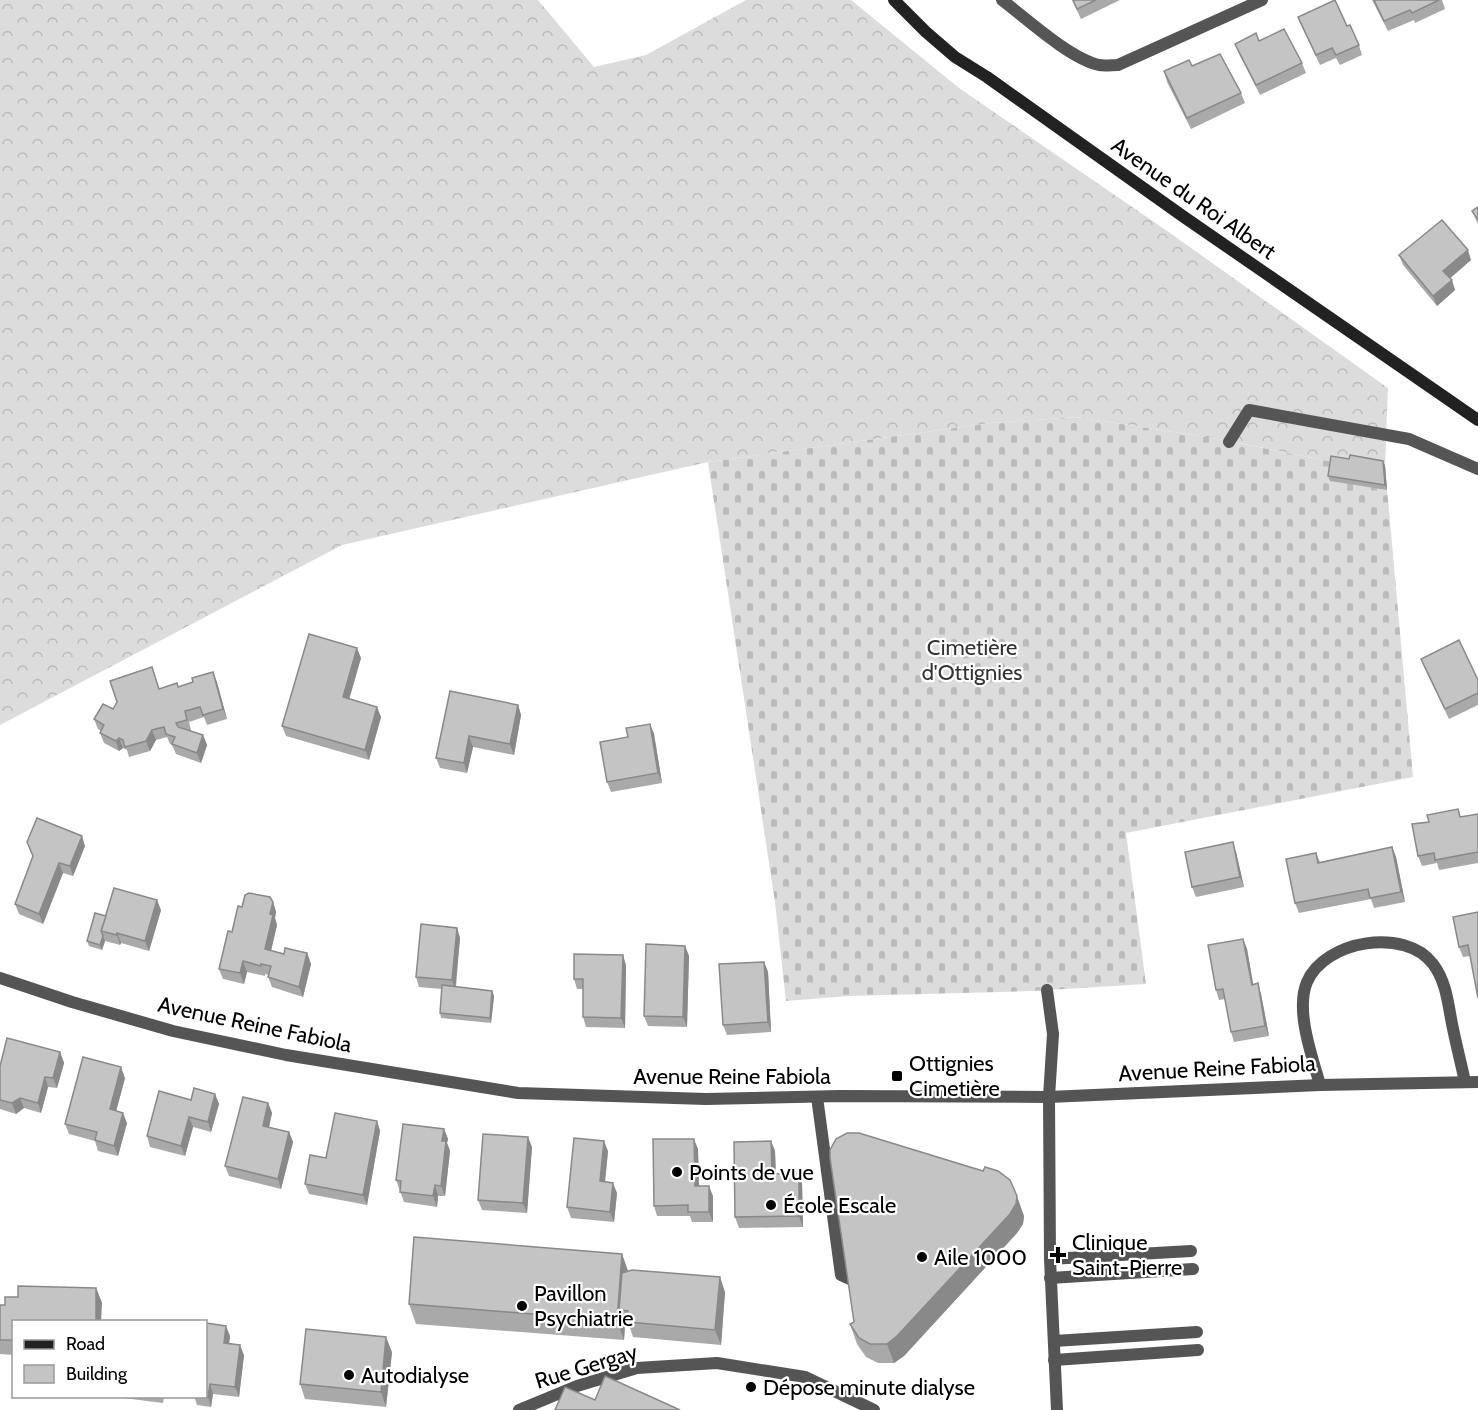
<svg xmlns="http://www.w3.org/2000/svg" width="1478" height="1410" viewBox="0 0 1478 1410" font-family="Cabin,sans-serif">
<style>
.forest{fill:url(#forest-crowns)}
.cemetery{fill:url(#cemetery-stones)}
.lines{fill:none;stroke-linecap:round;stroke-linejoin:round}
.service{stroke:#555;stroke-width:12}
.minor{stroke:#555;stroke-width:12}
.tertiary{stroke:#555;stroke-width:12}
.secondary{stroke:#222;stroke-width:12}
.wall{fill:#a9a9a9}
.shaded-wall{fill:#898989}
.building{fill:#c4c4c4;stroke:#898989;stroke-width:1.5}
.poi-dot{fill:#000;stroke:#fff;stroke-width:2}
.labels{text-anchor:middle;stroke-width:4.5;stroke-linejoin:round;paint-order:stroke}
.street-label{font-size:22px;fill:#000;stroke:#fff}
.park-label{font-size:22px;fill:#333;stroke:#fff}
.poi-label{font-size:22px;fill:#000;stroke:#fff;text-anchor:start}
</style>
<defs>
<pattern id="forest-crowns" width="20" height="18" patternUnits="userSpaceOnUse" patternTransform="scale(1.5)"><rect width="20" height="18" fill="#dcdcdc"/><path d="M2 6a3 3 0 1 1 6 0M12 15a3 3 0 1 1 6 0" fill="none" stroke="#bbb"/></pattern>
<pattern id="cemetery-stones" width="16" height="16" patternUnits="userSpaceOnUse" patternTransform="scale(1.5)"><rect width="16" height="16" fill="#dcdcdc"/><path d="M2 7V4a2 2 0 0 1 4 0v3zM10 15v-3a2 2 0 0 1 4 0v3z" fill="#bbb"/></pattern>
</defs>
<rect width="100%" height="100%" fill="#fff"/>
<polygon class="forest" points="0,0 538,0 594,67 646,55 746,0 851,0 959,88 1170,233 1388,388 1385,466 1352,461 1333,462 1213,438 1076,417 991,423 708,462 342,545 0,725"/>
<polygon class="cemetery" points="1076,417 1213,438 1333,462 1352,461 1385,466 1413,777 1126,833 1146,984 1033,991 849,996 786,1001 775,902 708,462 991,423"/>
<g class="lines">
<g class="service">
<polyline points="1229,442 1249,410 1409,439 1478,469"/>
<polyline points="1047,990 1053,1034 1049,1097"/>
<path d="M1320 1085C1312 1056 1295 1010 1307 982 1325 940 1405 927 1433 964 1446 981 1448 1003 1452 1024 1456 1044 1461 1063 1465 1082"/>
<polyline points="817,1097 841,1275 852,1280"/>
<polyline points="1050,1259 1191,1251"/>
<polyline points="1050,1278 1193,1269"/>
<polyline points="1054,1341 1197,1332"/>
<polyline points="1054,1360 1198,1350"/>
</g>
<g class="minor">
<path d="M1002 0C1027 19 1069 58 1099 65 1105 66 1112 65 1118 65L1262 0"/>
<polyline points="1049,1097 1050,1259 1057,1410"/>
<polyline points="519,1410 577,1386 637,1368 717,1363 805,1377 874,1410"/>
</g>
<polyline class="tertiary" points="0,978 72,1002 173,1031 286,1055 518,1093 706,1099 840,1096 1049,1097 1320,1085 1478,1082"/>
<polyline class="secondary" points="894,0 926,32 955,57 987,77 1184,217 1478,420"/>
</g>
<g class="wall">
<polygon points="1072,0 1120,0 1081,19"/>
<polygon points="1372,0 1442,0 1445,9 1415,23 1414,20 1388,31"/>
<polygon points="1298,17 1347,26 1359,45 1362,55 1340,65 1336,58 1320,65 1302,27"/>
<polygon points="1259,41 1302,63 1306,73 1260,95 1239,54 1235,44"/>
<polygon points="1192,66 1241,93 1245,103 1191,129 1167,82 1164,71"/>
<polygon points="1478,207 1478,224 1472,211"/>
<polygon points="1399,255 1471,260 1450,278 1455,290 1437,306 1403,265"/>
<polygon points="1385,466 1387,490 1330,481 1328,476"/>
<polygon points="361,658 349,698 381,717 369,760 286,736 282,726"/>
<polygon points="1421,659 1478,680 1478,705 1449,719 1425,669"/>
<polygon points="213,672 227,719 207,725 204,717 189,722 191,730 190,731 203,735 207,745 201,763 176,754 172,745 170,744 167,737 156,740 150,751 129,757 127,750 123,748 119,751 104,743 100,733 101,731 98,729 94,719 113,709 160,689 178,687 193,682"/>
<polygon points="518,705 521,715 514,755 473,747 467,773 440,768 436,758"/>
<polygon points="650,724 654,734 662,783 611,792 607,782 628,737"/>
<polygon points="1478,814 1478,863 1439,870 1437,863 1422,866 1418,856 1461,817"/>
<polygon points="27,842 85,846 73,876 63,873 43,924 19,914 15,904 33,857"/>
<polygon points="1392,847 1396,857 1405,902 1374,908 1371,899 1299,913 1295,903 1316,853 1320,862"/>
<polygon points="1236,852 1244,887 1196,897 1192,887"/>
<polygon points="273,902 276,912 275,918 277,925 271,951 284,954 307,953 311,964 303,997 272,987 268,977 269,975 265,974 265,976 247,972 244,984 223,979 219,969 242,907"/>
<polygon points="161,910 149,951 121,943 120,945 105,941 102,950 89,946 87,941 106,916"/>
<polygon points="1478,912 1470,956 1463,957 1459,947"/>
<polygon points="457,928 460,938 456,987 492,991 494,996 491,1023 441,1018 440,1013 442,989 419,987 416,977"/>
<polygon points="1243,939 1247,949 1253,984 1261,994 1269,1036 1234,1042 1231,1032 1225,999 1219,1000 1216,990"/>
<polygon points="685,946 689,956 687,1027 648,1026 644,1016"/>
<polygon points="764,962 768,972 771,1032 727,1035 723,1025"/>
<polygon points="626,965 625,1028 586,1027 583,1017 583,989 577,989 574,979"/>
<polygon points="60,1052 64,1063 57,1088 48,1087 41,1113 24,1108 16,1114 0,1109 0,1066"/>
<polygon points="125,1078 116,1111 127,1123 118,1156 98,1151 95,1141 69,1134 65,1124"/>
<polygon points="215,1094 219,1104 211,1132 193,1127 185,1156 150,1147 147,1136 191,1100"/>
<polygon points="268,1103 272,1113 269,1127 289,1132 293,1142 281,1189 229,1176 225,1166"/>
<polygon points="377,1121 380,1131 367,1205 309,1194 305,1184 326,1158"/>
<polygon points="444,1129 448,1139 447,1143 450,1151 445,1196 438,1196 437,1207 404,1202 396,1180"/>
<polygon points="771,1141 775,1151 776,1174 799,1173 802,1183 803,1227 739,1228 735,1217"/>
<polygon points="532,1147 527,1213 482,1210 478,1200"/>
<polygon points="698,1149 699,1186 713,1196 713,1222 692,1222 690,1216 657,1216 654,1206"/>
<polygon points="608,1151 605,1182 617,1193 614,1222 571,1218 567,1207"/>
<polygon points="983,1171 1024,1216 1023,1224 1017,1233 904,1356 894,1363 878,1363 866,1357 857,1344 850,1324 854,1322"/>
<polygon points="622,1254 628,1271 725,1292 721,1345 633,1337 629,1325 625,1325 624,1340 416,1324 409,1304"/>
<polygon points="96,1288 102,1303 14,1322 14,1355 0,1354 0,1305 5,1305 18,1297"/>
<polygon points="206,1323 230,1336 229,1343 244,1355 239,1397 213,1394 211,1407 197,1405 194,1396 206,1396"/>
<polygon points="392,1352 386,1407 305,1399 300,1384"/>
<polygon points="122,1396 164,1396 163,1403 123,1398"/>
</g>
<g class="shaded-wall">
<polygon points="1468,250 1471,260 1447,281 1443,271"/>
<polygon points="1452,280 1455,290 1437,306 1433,296"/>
<polygon points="1383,461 1385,466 1387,490 1385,485"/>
<polygon points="357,648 361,658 347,707 343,697"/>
<polygon points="213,672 217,682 227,719 223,709"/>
<polygon points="518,705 521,715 514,755 510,744"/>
<polygon points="377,707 381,717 369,760 365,750"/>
<polygon points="650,724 654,734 662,783 658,773"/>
<polygon points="152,730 156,740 150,751 146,741"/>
<polygon points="203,735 207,745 201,763 197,753"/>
<polygon points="469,736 473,747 467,773 464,763"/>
<polygon points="119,738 123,748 119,751 116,741"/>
<polygon points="82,836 85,846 73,876 70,866"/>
<polygon points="1233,842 1236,852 1244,887 1240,877"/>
<polygon points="1392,847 1396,857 1405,902 1401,892"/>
<polygon points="59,863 63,873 43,924 39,914"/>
<polygon points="157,900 161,910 149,951 145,941"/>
<polygon points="273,902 276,912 275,918 277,925 269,959 265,949 270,914"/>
<polygon points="457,928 460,938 455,990 452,980"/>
<polygon points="117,933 121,943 120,945 117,935"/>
<polygon points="103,936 105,941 102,950 100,945"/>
<polygon points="1243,939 1247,949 1255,995 1252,985"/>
<polygon points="685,946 689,956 687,1027 683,1017"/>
<polygon points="307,953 311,964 303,997 299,987"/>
<polygon points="623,955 626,965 625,1028 621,1018"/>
<polygon points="243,961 247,972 244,984 240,973"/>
<polygon points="764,962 768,972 771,1032 768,1022"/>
<polygon points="1258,983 1261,994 1269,1036 1265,1026"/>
<polygon points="492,991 494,996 491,1023 490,1018"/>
<polygon points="60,1052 64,1063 57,1088 53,1078"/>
<polygon points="121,1067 125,1078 114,1119 110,1109"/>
<polygon points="45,1077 48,1087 41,1113 38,1103"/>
<polygon points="215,1094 219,1104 211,1132 208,1122"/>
<polygon points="20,1098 24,1108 16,1114 12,1103"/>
<polygon points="268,1103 272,1113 267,1136 263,1126"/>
<polygon points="123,1113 127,1123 118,1156 114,1146"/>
<polygon points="189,1117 193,1127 185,1156 181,1146"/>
<polygon points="377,1121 380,1131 367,1205 363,1195"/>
<polygon points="444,1129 448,1139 447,1143 450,1151 445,1196 441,1186 442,1141"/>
<polygon points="289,1132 293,1142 281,1189 278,1179"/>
<polygon points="528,1137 532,1147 527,1213 523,1203"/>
<polygon points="694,1139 698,1149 699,1196 695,1186"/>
<polygon points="604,1141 608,1151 604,1191 600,1181"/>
<polygon points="771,1141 775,1151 776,1184 772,1174"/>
<polygon points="799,1173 802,1183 803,1227 799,1216"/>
<polygon points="613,1183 617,1193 614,1222 610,1212"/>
<polygon points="435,1185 438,1196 437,1207 433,1196"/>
<polygon points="709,1186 713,1196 713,1222 709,1212"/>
<polygon points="1017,1196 1024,1216 1023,1224 1017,1233 904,1356 894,1363 887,1344"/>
<polygon points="622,1254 629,1274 619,1310 625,1325 624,1340 617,1321"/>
<polygon points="720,1277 725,1292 721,1345 715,1330"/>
<polygon points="96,1288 102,1303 101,1322 96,1322"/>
<polygon points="226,1326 230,1336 228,1353 224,1343"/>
<polygon points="386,1337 392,1352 386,1407 381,1392"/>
<polygon points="240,1345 244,1355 239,1397 235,1387"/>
<polygon points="210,1384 213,1394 211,1407 208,1397"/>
</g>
<g class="building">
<polygon points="1073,0 1096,0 1077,9"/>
<polygon points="1335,0 1347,26 1350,25 1359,45 1336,55 1332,48 1316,55 1298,17"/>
<polygon points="1374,0 1439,0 1412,13 1410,10 1384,21"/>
<polygon points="1284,29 1302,63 1256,85 1235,44 1256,33 1259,41"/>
<polygon points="1220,54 1241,93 1187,118 1164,71 1189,60 1192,66"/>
<polygon points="1478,207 1478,220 1472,211"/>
<polygon points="1442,220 1468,250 1443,271 1452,280 1433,296 1399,255"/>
<polygon points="1350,455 1383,461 1385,485 1328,476 1331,456 1349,459"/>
<polygon points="309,634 357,648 343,697 377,707 365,750 282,726"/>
<polygon points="1459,640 1478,680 1478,693 1445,709 1421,659"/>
<polygon points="152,667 159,689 177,683 178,687 193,682 192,678 213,672 223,709 203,715 200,707 185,711 187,720 176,723 178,727 203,735 197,753 172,744 175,737 166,734 164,727 152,730 146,741 125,747 123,740 119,738 116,741 100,733 104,725 94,719 103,704 113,709 117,702 110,681"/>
<polygon points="450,691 518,705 510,744 469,736 464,763 436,758"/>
<polygon points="650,724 658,773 607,782 600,742 628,737 626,728"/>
<polygon points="1458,809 1460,817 1478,814 1478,852 1435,860 1434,853 1418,856 1412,824 1429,822 1427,815"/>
<polygon points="37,818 82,836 70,866 59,863 39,914 15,904 33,856 27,842"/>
<polygon points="1233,842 1240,877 1192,887 1185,852"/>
<polygon points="1392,847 1401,892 1370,898 1368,889 1295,903 1286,859 1316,853 1318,863"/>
<polygon points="114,888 157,900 145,941 117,933 117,935 101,931"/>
<polygon points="249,893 270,897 273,902 270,914 273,915 265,949 284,954 285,948 307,953 299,987 268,977 271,966 261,964 261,966 243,961 240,973 219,969 228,931 232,932 238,906 242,907 245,895"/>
<polygon points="1478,912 1478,998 1468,945 1459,947 1453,917"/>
<polygon points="95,913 106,916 101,931 103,936 100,945 87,941"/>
<polygon points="421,924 457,928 452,980 416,977"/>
<polygon points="1243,939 1252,985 1258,983 1265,1026 1231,1032 1223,989 1216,990 1208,945"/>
<polygon points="646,944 685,946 683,1017 644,1016"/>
<polygon points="574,954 623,955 621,1018 583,1017 583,979 574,979"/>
<polygon points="764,962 768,1022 723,1025 719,964"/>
<polygon points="442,985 492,991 490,1018 440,1013"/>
<polygon points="7,1038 60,1052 53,1078 45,1077 38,1103 20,1098 12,1103 0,1100 0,1066"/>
<polygon points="83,1057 121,1067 110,1109 123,1113 114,1146 95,1140 97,1132 65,1124"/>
<polygon points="194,1088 215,1094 208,1122 189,1117 181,1146 147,1136 159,1091 191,1100"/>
<polygon points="243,1097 268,1103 263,1126 289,1132 278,1179 225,1166"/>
<polygon points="335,1113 377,1121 363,1195 305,1184 310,1155 326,1158"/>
<polygon points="403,1124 444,1129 442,1141 446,1141 441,1186 435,1185 433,1196 400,1192 401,1181 396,1180"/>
<polygon points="847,1133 859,1133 983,1171 985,1167 998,1171 1010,1180 1017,1196 1016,1204 1010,1214 897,1336 887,1344 870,1344 859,1338 850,1324 854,1322 830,1158 830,1150 836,1139"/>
<polygon points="483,1134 528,1137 523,1203 478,1200"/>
<polygon points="574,1138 604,1141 600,1181 613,1183 610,1212 567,1207"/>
<polygon points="653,1139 694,1139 695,1186 709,1186 709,1212 688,1212 688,1205 654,1206"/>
<polygon points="771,1141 772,1174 799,1173 799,1216 735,1217 734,1142"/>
<polygon points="414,1237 622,1254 617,1321 409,1304"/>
<polygon points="632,1270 720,1277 715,1330 628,1322 628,1311 619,1310 622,1273"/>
<polygon points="18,1286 96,1288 96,1322 14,1322 14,1340 0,1340 0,1305 5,1305 5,1297 18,1297"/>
<polygon points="206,1323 226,1326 224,1343 240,1345 235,1387 210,1384 208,1397 205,1396 206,1396"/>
<polygon points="306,1329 386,1337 381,1392 300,1384"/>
<polygon points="605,1376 680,1410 555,1410 565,1387 595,1400"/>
</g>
<g class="poi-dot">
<rect x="891" y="1070" width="12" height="12" rx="3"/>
<circle cx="677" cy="1172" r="6"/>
<circle cx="771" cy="1205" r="6"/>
<path d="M1055 1246h6v6h6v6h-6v6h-6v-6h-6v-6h6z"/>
<circle cx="922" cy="1257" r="6"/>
<circle cx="522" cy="1306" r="6"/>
<circle cx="349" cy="1375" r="6"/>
<circle cx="751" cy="1387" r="6"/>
</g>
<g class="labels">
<g class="street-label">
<text transform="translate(1194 198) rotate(35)" y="8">Avenue du Roi Albert</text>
<text transform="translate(255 1024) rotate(12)" y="8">Avenue Reine Fabiola</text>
<text transform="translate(1217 1068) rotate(-3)" y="8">Avenue Reine Fabiola</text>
<text x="732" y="1084">Avenue Reine Fabiola</text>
<text transform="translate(586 1366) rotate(-17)" y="8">Rue Gergay</text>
</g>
<g class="park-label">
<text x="972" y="655">Cimetière<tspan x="972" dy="25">d'Ottignies</tspan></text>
</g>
<g class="poi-label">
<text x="909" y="1071">Ottignies<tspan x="909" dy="25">Cimetière</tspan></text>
<text x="689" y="1180">Points de vue</text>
<text x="783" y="1213">École Escale</text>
<text x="1072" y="1250">Clinique<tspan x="1072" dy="25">Saint-Pierre</tspan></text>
<text x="934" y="1265">Aile 1000</text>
<text x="534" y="1301">Pavillon<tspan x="534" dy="25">Psychiatrie</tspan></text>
<text x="361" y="1383">Autodialyse</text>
<text x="763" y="1395">Dépose minute dialyse</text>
</g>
</g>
<rect x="12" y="1320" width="195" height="78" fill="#ffffff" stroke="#999999" stroke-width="1.5"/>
<rect x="24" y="1340" width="30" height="9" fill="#222222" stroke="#999999" stroke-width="1.5"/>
<text x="66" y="1350" font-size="18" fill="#000000">Road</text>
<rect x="24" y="1365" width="30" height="18" fill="#c4c4c4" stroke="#999999" stroke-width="1.5"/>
<text x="66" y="1380" font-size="18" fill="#000000">Building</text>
</svg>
